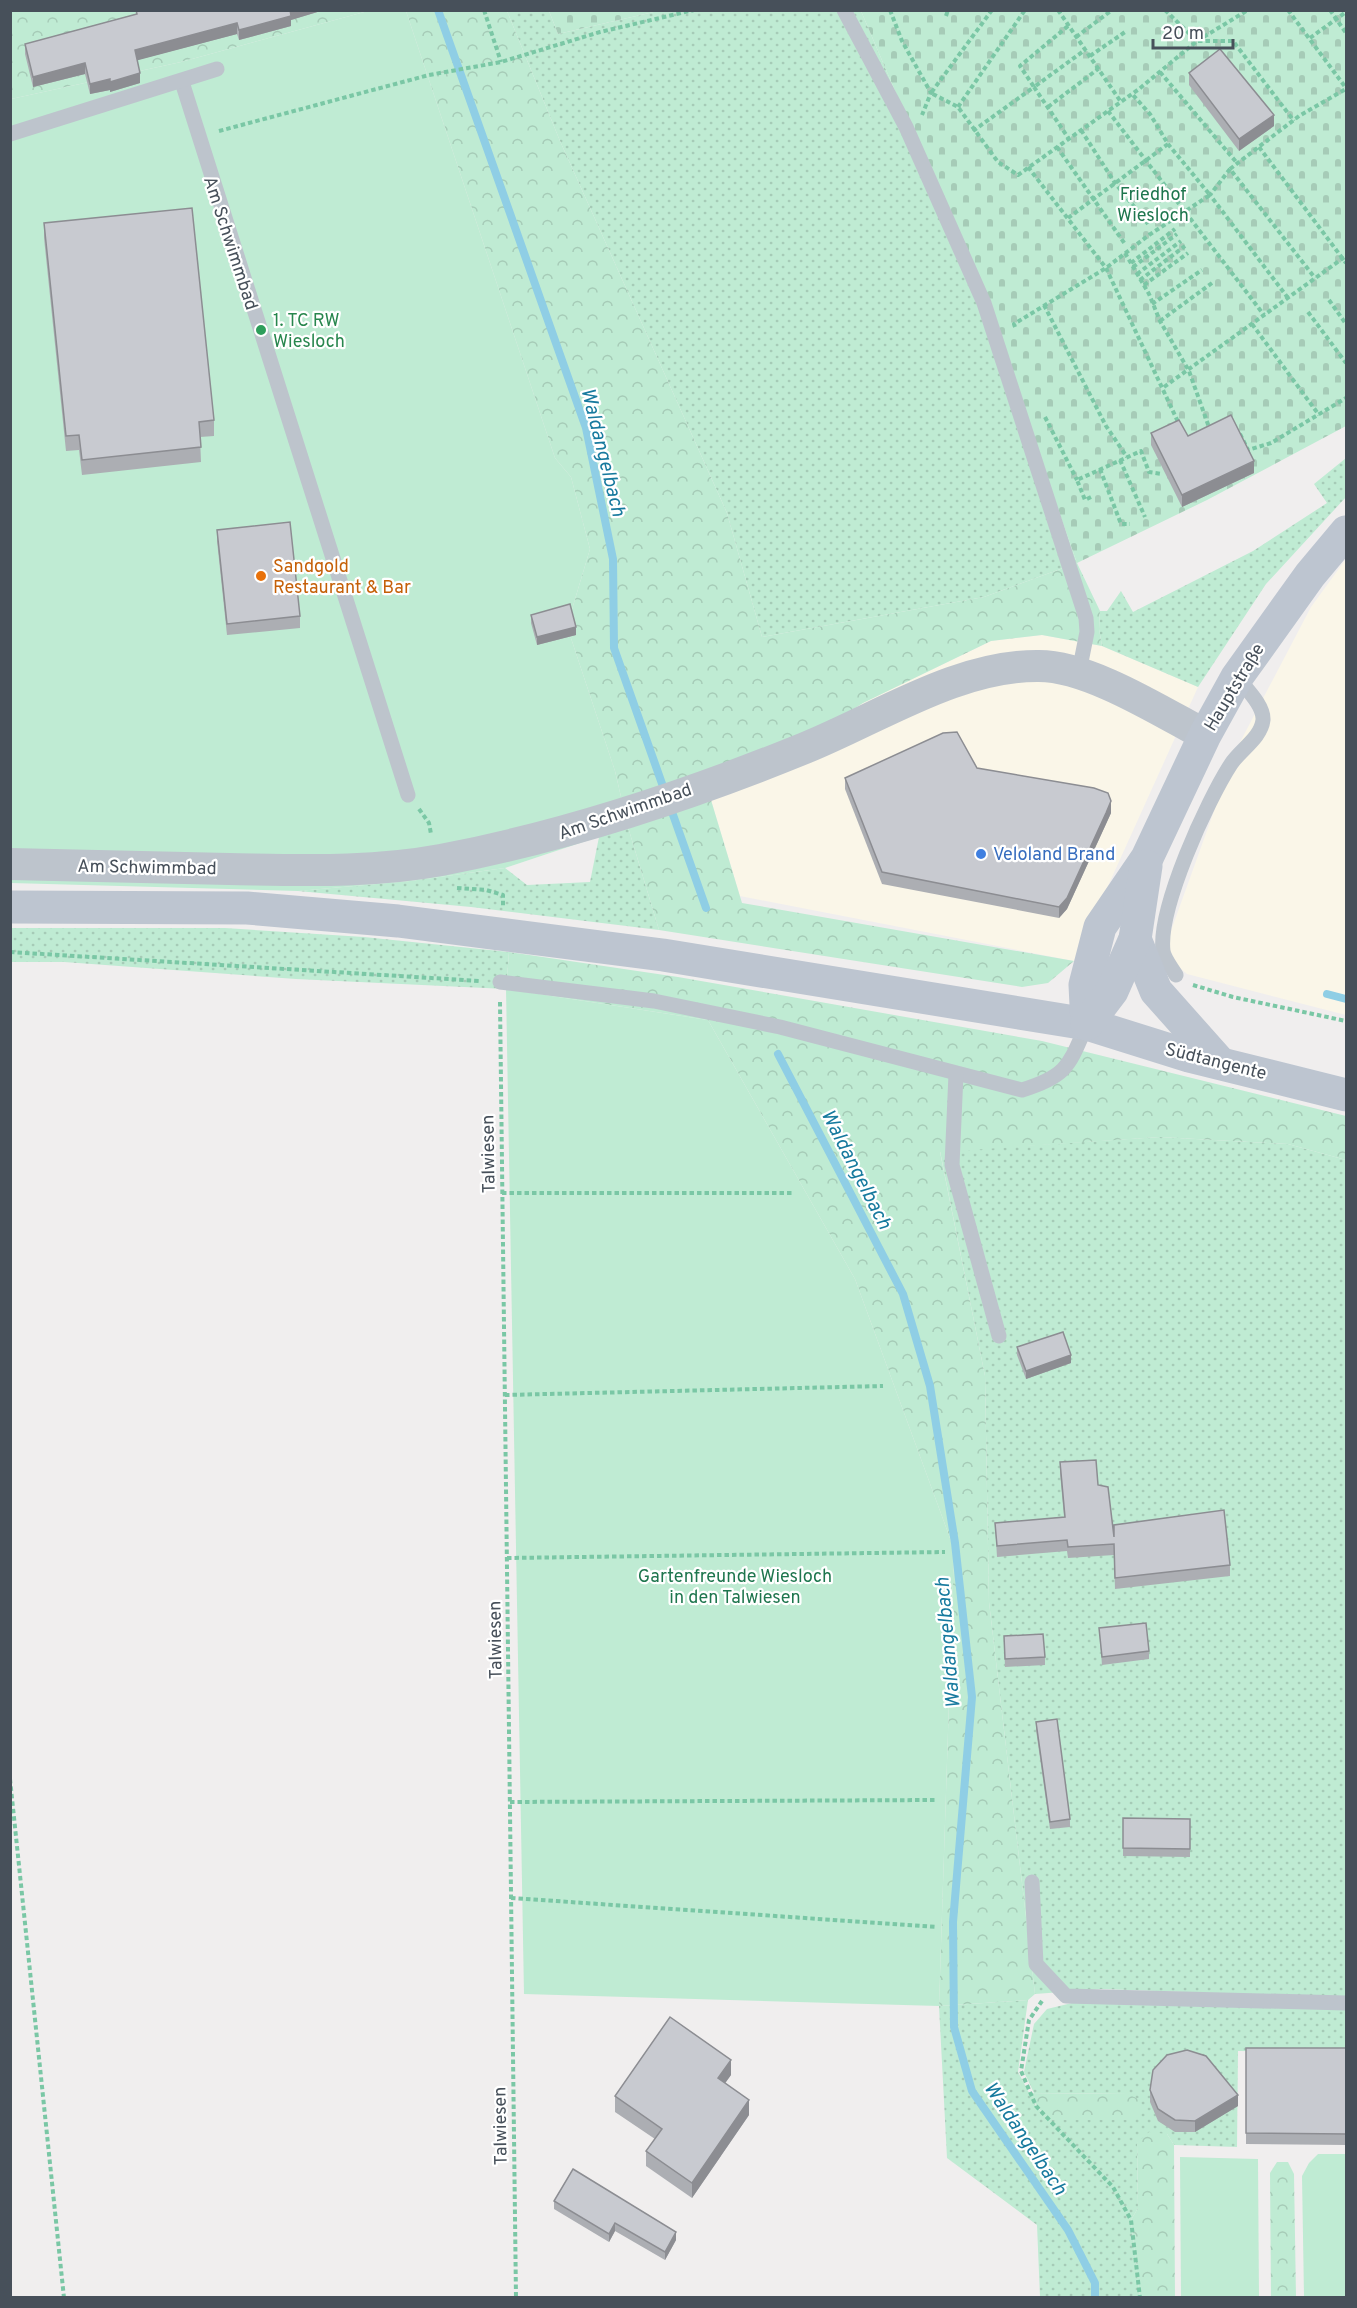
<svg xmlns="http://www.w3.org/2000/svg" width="1357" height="2308" viewBox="0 0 1357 2308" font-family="Overpass,sans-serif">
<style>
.commercial{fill:#faf6e8}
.grass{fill:url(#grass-dots)}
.forest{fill:url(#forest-crowns)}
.cemetery{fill:url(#cemetery-stones)}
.garden{fill:#bfebd3}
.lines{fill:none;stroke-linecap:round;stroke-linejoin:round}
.stream{stroke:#8fcee5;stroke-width:8}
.path{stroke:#7ac7a5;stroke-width:4;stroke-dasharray:4.5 3;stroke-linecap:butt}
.lane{stroke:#bdc4cc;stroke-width:15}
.street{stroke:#bdc4cc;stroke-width:32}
.secondary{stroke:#bdc5d0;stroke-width:33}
.wall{fill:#acaeb3}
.shaded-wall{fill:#8c8d92}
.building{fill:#c8cad0;stroke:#8c8d92;stroke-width:1.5}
.leisure-dot{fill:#2e9e5b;stroke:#fff;stroke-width:2}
.food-dot{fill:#e8710a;stroke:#fff;stroke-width:2}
.shop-dot{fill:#3f7fe0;stroke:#fff;stroke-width:2}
.labels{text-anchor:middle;stroke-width:4.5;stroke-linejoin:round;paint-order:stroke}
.park-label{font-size:18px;fill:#1e764e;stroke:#fff}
.street-label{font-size:18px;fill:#47505a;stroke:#fff}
.leisure-label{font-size:18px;fill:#27864d;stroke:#fff;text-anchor:start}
.food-label{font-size:18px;fill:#c56008;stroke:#fff;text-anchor:start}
.shop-label{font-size:18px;fill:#366cbe;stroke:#fff;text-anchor:start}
.water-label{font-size:20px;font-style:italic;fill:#177a9e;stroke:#fff}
</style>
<defs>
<pattern id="grass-dots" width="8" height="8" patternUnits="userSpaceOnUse" patternTransform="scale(1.5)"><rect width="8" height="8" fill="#bfebd3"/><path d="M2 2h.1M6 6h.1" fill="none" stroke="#a6cbb7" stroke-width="1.8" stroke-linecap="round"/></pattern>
<pattern id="forest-crowns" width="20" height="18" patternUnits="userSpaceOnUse" patternTransform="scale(1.5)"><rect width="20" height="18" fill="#bfebd3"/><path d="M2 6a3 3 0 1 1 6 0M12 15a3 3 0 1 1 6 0" fill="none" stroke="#a6cbb7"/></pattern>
<pattern id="cemetery-stones" width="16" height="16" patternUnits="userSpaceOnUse" patternTransform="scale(1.5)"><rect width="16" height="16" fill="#bfebd3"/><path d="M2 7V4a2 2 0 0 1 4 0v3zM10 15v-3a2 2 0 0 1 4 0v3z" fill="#a6cbb7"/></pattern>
</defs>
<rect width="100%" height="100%" fill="#f0eeee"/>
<g class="commercial">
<polygon points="1346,559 1346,1015 1187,974 1163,953 1236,750 1311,607"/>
<polygon points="1042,635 1102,646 1198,687 1074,961 740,896 711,800 863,703 991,641"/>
</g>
<g class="grass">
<polygon points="507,11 549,11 558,34 658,11 861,11 985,302 1077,563 984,597 762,637 727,513 560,141"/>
<polygon points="1346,458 1346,497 1266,584 1198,687 1102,646 1099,629 1100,611 1107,611 1121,591 1133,612 1253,551 1327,503 1314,484"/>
<polygon points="628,827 659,930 471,907 298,891 410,881 505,868 527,885 590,882 599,837"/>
<polygon points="11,928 225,928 364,937 509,952 506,989 296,979 64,962 11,962"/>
<polygon points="1160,1137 1288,1144 1346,1160 1346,1998 1102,1989 1035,1994 989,1602 985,1376 940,1151"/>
<polygon points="1028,2000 1018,2072 1036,2106 1049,2120 1127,2094 1034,2093 1024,2072 1034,2024 1047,2009 1076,2002 1346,2008 1346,2052 1238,2051 1237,2147 1174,2145 1167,2134 1137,2143 1138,2208 1131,2220 1140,2297 1040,2297 1037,2225 947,2158 939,2006"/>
</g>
<g class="forest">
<polygon points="10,11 368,11 181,62 11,99"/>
<polygon points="406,11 507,11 560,141 727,513 762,637 984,597 1077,563 1100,611 1099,629 1102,646 1042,635 991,641 863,703 711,800 742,903 1074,961 1048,983 1022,987 659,930 628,827 615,771 567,626 590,549 571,477 555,458"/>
<polygon points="509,952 678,977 1042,1041 1346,1116 1346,1160 1288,1144 1160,1137 940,1152 985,1376 989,1602 1035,1994 1028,2000 939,2006 954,1549 855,1279 708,1020 506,989"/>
<polygon points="1027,2093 1127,2094 1139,2099 1141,2114 1134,2120 1048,2120"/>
<polygon points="1149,2132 1167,2134 1174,2145 1175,2297 1140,2297 1131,2220 1138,2208 1137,2143"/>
<polygon points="1277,2162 1288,2162 1294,2174 1296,2297 1271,2297 1270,2173"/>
</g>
<g class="cemetery">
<polygon points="549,11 658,11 558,34"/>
<polygon points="861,11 1346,11 1346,426 1207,500 1077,563 985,302"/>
</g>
<g class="garden">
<polygon points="368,11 406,11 555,458 571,477 590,549 567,626 615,771 628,827 505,868 410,881 298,891 11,883 11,99 181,62"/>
<polygon points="506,989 708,1020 855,1279 954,1549 939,2006 524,1994"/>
<polygon points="1318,2154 1346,2154 1346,2297 1304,2297 1302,2176 1309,2163"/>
<polygon points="1180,2157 1258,2159 1259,2297 1181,2297"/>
</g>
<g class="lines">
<g class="stream">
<polyline points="438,10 586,428 613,559 614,648 706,908"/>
<polyline points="1327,994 1346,999"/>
<polyline points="778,1054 903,1294 930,1386 955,1543 972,1697 953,1922 954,2027 972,2091 1068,2230 1095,2283 1095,2298"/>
</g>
<g class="path">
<polyline points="484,10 501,62"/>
<polyline points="890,10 902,41 931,93 922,115"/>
<polyline points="992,10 931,93 958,107 998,162 1018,175 1139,89 1197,41 1233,41 1294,121"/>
<polyline points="1058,10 1121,102"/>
<polyline points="1165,10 1197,41 1248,10"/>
<polyline points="1288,10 1346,88"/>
<polyline points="1330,10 1346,33"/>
<polyline points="946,16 948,10"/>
<polyline points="1068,26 1020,66 1034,87 1085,50"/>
<polyline points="1076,37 1112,10"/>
<polyline points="1310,38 1346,12"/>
<polyline points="1090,56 1125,32"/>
<polyline points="1160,72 1237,163"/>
<polyline points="958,107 1025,10"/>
<polyline points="1048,107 1098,69"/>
<polyline points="1108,111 1264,315"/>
<polyline points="1081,130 1115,183 1148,224"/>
<polyline points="219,131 429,75 501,62 600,32 694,10"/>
<polyline points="973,131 1034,87 1069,139"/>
<polyline points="1057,147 1125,244"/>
<polyline points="1259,147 1346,263"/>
<polyline points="1028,167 1106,268 1179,424"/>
<polyline points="1230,169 1299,116 1346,89"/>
<polyline points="1068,218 1168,144 1150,114 1132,94"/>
<polyline points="1125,253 1149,294 1160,321 1189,371 1210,430"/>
<polyline points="1131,263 1175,229"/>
<polyline points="1133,267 1177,234"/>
<polyline points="1137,274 1181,241"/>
<polyline points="1140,280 1185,246"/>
<polyline points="1144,285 1188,253"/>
<polyline points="1288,298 1210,195 1230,169 1315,278"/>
<polyline points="1329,300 1346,324"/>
<polyline points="1152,304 1202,270"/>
<polyline points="1044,305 1106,426 1127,457"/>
<polyline points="1308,312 1346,363"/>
<polyline points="1160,321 1212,283"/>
<polyline points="1252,324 1319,415"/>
<polyline points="1015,327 1014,324 1106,268 1149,235 1210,195 1168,144"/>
<polyline points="1164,387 1346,256"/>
<polyline points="1045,417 1077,480"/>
<polyline points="1240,434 1248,450 1271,443 1346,398"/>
<polyline points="1120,460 1145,517"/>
<polyline points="1100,469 1121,524 1130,524"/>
<polyline points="1091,497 1085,500 1077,480 1141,451 1149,472 1162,474"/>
<polyline points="419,809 429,823 431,834"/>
<polyline points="457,888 486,890 503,895 503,907"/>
<polyline points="10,952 480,981"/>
<polyline points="1193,985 1233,997 1346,1021"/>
<polyline points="500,1002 516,2298"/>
<polyline points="502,1193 792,1193"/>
<polyline points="505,1395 883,1386"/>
<polyline points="507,1558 945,1552"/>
<polyline points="10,1779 64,2298"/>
<polyline points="510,1802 936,1800"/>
<polyline points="511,1898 937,1927"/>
<polyline points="1042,2001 1029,2020 1021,2071 1036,2106 1113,2187 1131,2220 1140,2298"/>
</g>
<g class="lane">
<polyline points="844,10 906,127 984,303 1086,618 1087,632 1079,672"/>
<polyline points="182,82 408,795"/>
<polyline points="10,134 217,69"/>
<path d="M1176 975C1172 968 1164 959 1163 951 1158 908 1207 801 1231 764 1240 750 1261 738 1263 720 1264 705 1245 688 1237 677"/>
<path d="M500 982 654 1001 780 1027 1022 1090C1068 1076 1069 1065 1087 1024"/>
<polyline points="956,1074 952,1165 999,1336"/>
<polyline points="1032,1882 1036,1964 1066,1996 1346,2003"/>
</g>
<path class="street" d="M10 864C83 866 156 867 229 869 301 870 371 873 441 860 567 836 687 796 805 748 879 718 958 665 1039 666 1089 666 1160 711 1205 735"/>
<g class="secondary">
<polyline points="10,907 247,908 398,921 663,955 1087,1024 1189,1056 1346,1095"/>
<polyline points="1135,939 1156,991 1220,1063"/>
<polyline points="1087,1024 1085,985 1100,927 1147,858 1205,735 1237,677 1310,575 1346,532"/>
<polyline points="1087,1024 1112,991 1135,939 1146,866"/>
</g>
</g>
<g class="wall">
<polygon points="136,10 324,10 291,20 291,26 239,40 237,34 137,60 140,83 110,92 110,90 90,94 85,74 33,87 25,54 25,44 136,14"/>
<polygon points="1189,73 1274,126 1239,151 1189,85"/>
<polygon points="44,223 214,420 214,436 200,437 201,462 82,475 79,450 66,451 44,238"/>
<polygon points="1151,433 1188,436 1254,473 1182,507 1151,445"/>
<polygon points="217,530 300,616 300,628 227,635 217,541"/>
<polygon points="531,615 576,635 537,645 531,623"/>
<polygon points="977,768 1111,813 1067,909 1059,918 882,884 845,789 845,778"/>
<polygon points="1017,1347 1071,1363 1026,1379 1017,1355"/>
<polygon points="1060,1462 1098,1485 1114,1536 1230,1565 1230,1576 1115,1589 1114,1555 1068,1558 1067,1551 997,1557 995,1523 1064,1517 1060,1473"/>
<polygon points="1099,1628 1149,1651 1149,1659 1102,1665"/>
<polygon points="1004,1636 1045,1657 1045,1665 1005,1667"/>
<polygon points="1036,1722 1070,1819 1070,1827 1050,1829 1036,1730"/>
<polygon points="1123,1818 1190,1819 1190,1857 1123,1856"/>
<polygon points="1246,2048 1347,2048 1347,2145 1246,2144"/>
<polygon points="731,2075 725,2083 749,2115 692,2198 646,2166 646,2151 655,2139 615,2112 615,2096"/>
<polygon points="1150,2090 1238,2106 1195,2132 1175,2132 1158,2121 1150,2102"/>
<polygon points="554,2201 676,2240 665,2260 615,2231 609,2242 554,2209"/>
</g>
<g class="shaded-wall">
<polygon points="290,10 324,10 291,20 291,26 239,40 239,30"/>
<polygon points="237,23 237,34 135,61 135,50"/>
<polygon points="85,63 85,74 33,87 33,77"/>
<polygon points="140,73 140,83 110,92 110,82"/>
<polygon points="110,79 110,90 90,94 90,84"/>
<polygon points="1274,115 1274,126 1239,151 1239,139"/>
<polygon points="1254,461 1254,473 1182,507 1182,495"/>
<polygon points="576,627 576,635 537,645 537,637"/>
<polygon points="1111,801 1111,813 1106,824 1067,909 1059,918 1059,907"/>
<polygon points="1071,1355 1071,1363 1026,1379 1026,1371"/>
<polygon points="731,2060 731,2075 718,2093 718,2078"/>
<polygon points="1238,2095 1238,2106 1195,2132 1195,2121"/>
<polygon points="749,2100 749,2115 692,2198 692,2183"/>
<polygon points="615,2223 615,2231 609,2242 609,2234"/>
<polygon points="676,2232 676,2240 665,2260 665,2252"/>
</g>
<g class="building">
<polygon points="136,10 290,10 291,16 239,30 237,23 135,50 140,73 110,82 110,79 90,84 85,63 33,77 25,44 137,14"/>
<polygon points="1220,49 1274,115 1239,139 1189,73"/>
<polygon points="192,208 214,420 199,422 201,447 82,460 79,435 66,436 44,223"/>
<polygon points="1231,415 1254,461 1182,495 1151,433 1179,420 1188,436"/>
<polygon points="290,522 300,616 227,624 217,530"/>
<polygon points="570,604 576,627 537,637 531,615"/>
<polygon points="957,732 977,768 1094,788 1108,793 1111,801 1106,813 1067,898 1059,907 882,872 845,778 943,733"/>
<polygon points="1063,1332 1071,1355 1026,1371 1017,1347"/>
<polygon points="1096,1460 1098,1485 1108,1487 1114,1537 1114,1525 1224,1510 1230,1565 1115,1578 1114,1544 1068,1547 1067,1540 997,1546 995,1523 1065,1517 1060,1462"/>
<polygon points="1146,1623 1149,1651 1102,1657 1099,1628"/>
<polygon points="1043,1634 1045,1657 1005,1659 1004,1636"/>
<polygon points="1057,1719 1070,1819 1050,1822 1036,1722"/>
<polygon points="1123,1818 1190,1819 1190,1849 1123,1848"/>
<polygon points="670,2017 731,2060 718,2078 749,2100 692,2183 646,2151 662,2129 615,2096"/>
<polygon points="1246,2048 1347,2048 1347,2134 1246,2133"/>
<polygon points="1187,2050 1206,2056 1238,2095 1195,2121 1175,2120 1158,2109 1150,2090 1153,2070 1167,2055"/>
<polygon points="573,2169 676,2232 665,2252 615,2223 609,2234 554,2201"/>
</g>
<circle class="leisure-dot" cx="261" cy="330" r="6"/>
<circle class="food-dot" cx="261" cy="576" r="6"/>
<circle class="shop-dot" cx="981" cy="854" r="6"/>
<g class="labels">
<g class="park-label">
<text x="1153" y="200">Friedhof<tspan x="1153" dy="21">Wiesloch</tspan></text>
<text x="735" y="1582">Gartenfreunde Wiesloch<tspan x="735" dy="21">in den Talwiesen</tspan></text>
</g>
<g class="street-label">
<text transform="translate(231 243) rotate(72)" y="6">Am Schwimmbad</text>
<text transform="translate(1234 687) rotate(-59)" y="6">Hauptstraße</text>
<text transform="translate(625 811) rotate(-19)" y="6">Am Schwimmbad</text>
<text transform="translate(147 867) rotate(1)" y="6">Am Schwimmbad</text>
<text transform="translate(1216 1061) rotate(14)" y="6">Südtangente</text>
<text transform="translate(488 1154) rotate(-91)" y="6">Talwiesen</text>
<text transform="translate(495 1640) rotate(-91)" y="6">Talwiesen</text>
<text transform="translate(500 2126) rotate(-91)" y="6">Talwiesen</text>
</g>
<g class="leisure-label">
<text x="273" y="326">1. TC RW<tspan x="273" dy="21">Wiesloch</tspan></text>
</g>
<g class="food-label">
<text x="273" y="572">Sandgold<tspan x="273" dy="21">Restaurant &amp; Bar</tspan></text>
</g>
<g class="shop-label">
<text x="993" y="860">Veloland Brand</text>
</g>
<g class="water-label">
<text transform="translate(604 452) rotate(76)" y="7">Waldangelbach</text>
<text transform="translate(857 1169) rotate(63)" y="7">Waldangelbach</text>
<text transform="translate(947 1643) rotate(-95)" y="7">Waldangelbach</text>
<text transform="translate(1026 2138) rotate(56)" y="7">Waldangelbach</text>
</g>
</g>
<rect width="1357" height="2308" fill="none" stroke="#47505a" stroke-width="24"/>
<path d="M1153 39v9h80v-9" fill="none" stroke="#47505a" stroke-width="3"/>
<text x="1162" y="39" font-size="18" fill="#47505a" stroke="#ffffff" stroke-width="4.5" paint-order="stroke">20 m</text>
</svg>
